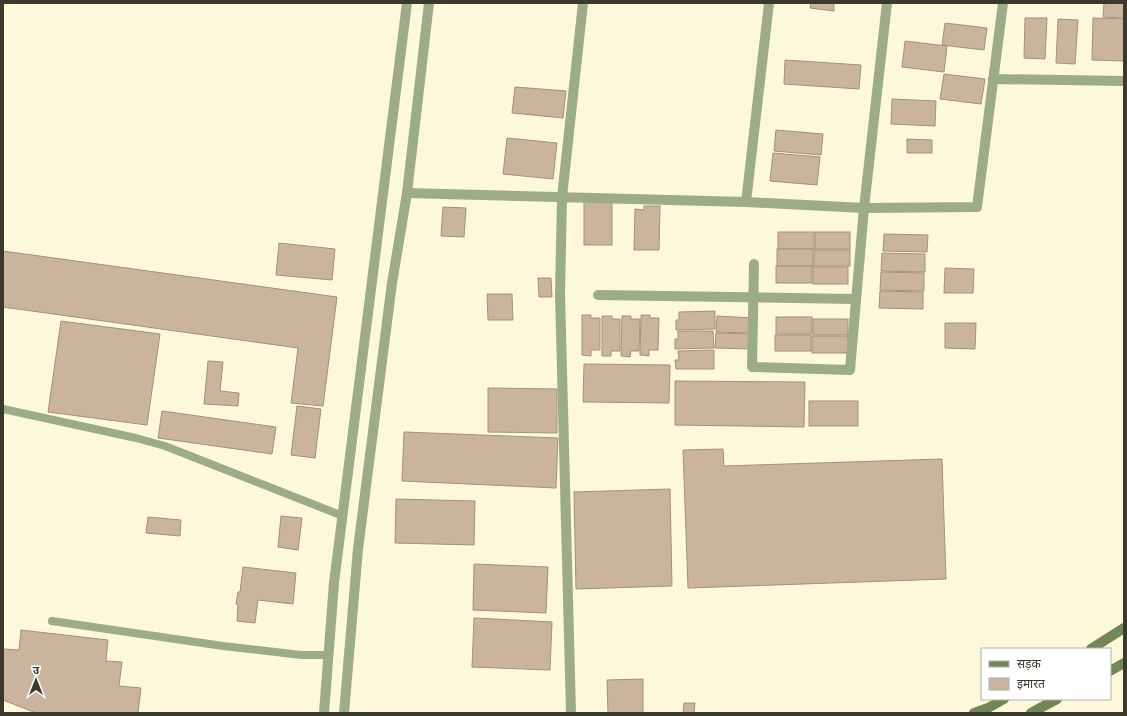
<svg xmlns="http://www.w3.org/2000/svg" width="1127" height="716" viewBox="0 0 1127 716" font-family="Helvetica,'Noto Sans Devanagari',sans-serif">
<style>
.building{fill:#cab49d;stroke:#a5907b}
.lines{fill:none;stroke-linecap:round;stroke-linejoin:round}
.service{stroke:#9cac8a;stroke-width:8}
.minor{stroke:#9cac8a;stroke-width:10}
.tertiary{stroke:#9cac8a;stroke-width:10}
.secondary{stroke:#718755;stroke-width:10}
</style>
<rect width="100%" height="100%" fill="#fef8da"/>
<g class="building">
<polygon points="811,3 834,3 834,11 810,8"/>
<polygon points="1104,3 1124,3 1124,18 1103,17"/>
<polygon points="1025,18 1047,18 1045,59 1024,58"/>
<polygon points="1093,18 1124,19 1124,61 1092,60"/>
<polygon points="1058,19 1078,20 1075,64 1056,63"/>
<polygon points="945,23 987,28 984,50 942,45"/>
<polygon points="905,41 947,46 944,72 902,67"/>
<polygon points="785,60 861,65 859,89 784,84"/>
<polygon points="944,74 985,79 981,104 940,99"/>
<polygon points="515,87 566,91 563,118 512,113"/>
<polygon points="892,99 936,101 935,126 891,124"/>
<polygon points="776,130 823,134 821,155 774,151"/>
<polygon points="507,138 557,143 553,179 503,174"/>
<polygon points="907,139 932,140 932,153 907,153"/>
<polygon points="773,153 820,157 817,185 770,181"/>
<rect x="584" y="200" width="28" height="45"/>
<polygon points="644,206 660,206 659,250 634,250 635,209 644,210"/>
<polygon points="443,207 466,208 464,237 441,236"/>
<rect x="778" y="232" width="36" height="17"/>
<rect x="815" y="232" width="35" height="17"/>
<polygon points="884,234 928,235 927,252 883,251"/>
<polygon points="279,243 335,249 332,280 276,275"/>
<rect x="777" y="249" width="36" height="17"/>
<rect x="814" y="250" width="36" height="16"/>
<polygon points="3,251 337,297 323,406 291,403 298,348 3,307"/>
<polygon points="882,253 925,254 925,272 881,271"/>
<rect x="776" y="266" width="36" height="17"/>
<rect x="813" y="267" width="35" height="17"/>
<polygon points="945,268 974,269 973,293 944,293"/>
<polygon points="881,272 924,273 924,291 880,290"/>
<polygon points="538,278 551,278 552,297 539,297"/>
<polygon points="880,291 923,292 923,309 879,308"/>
<polygon points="487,294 512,294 513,320 488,320"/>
<polygon points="715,311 715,329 676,330 676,320 679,320 679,312"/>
<polygon points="582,315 591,315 591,318 600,318 600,350 591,350 591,356 582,355"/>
<polygon points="641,315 650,315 650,318 659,318 658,350 649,350 649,356 640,355"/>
<polygon points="602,316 612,316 612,319 620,319 620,351 611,351 611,356 602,356"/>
<polygon points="622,316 631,316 631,319 640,319 639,351 631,351 630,357 621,356"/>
<polygon points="717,316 753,318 752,333 716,332"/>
<rect x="776" y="317" width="36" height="17"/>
<rect x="813" y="319" width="35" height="16"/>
<polygon points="61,321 160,334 147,425 48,412"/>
<polygon points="945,323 976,323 975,349 945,348"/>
<polygon points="678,331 713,331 714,348 675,349 675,339 678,339"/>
<polygon points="716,333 752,334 752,349 715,348"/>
<rect x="775" y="335" width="36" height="16"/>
<rect x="812" y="336" width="36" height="17"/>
<polygon points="714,350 714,369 676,369 675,360 679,360 678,351"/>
<polygon points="208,361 223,362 220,391 239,393 238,406 204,404"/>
<polygon points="584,364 670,365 669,403 583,402"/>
<polygon points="675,381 805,382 804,427 675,425"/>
<polygon points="488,388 557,389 557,433 488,432"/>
<rect x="809" y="401" width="49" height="25"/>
<polygon points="297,406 321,409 315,458 291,455"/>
<polygon points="162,411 276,427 272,454 158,438"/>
<polygon points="404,432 558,438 556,488 402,481"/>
<polygon points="723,449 724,466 942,459 946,579 688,588 683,450"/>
<polygon points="670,489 672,586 576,589 574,492"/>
<polygon points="396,499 475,501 474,545 395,543"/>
<polygon points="281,516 302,518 298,550 278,547"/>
<polygon points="148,517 181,520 180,536 146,533"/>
<polygon points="474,564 548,567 546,613 473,610"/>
<polygon points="243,567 296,573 293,604 258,600 255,623 237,621 238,605 236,604 238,592 240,592"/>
<polygon points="474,618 552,622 550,670 472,667"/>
<polygon points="21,630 108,640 106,661 122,662 119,686 141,688 138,713 36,713 3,700 3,649 19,650"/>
<polygon points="643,679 643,713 608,713 607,680"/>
<polygon points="684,703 695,703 694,713 683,713"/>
</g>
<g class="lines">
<g class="service">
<polyline points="3,409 136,438 165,446 343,516"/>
<polyline points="52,621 223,646 301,655 329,655"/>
</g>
<g class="minor">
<polyline points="993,79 1124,81"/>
<polyline points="407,193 746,202 864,208 977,207 1003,3"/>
<polyline points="746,202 769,3"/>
<polyline points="754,264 752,367 850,370 864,208 887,3"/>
<polyline points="598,295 856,299"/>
<polyline points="571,713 560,294 562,197 583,3"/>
</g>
<g class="tertiary">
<polyline points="324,713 334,583 407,3"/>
<polyline points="344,713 358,549 392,283 407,193 429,3"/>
</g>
<g class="secondary">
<polyline points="1091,649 1124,628"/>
<polyline points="1110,671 1124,663"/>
<polyline points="974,713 988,708 1004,699"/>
<polyline points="1031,713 1057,699"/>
</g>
</g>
<rect width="1127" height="716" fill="none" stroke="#3b392d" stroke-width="8"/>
<rect x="981" y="648" width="130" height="52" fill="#ffffff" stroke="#b1b0ab"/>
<rect x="989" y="661" width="20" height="6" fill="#718755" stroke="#b1b0ab"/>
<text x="1017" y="668" font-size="12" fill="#3b392d">सड़क</text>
<rect x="989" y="678" width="20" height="12" fill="#cab49d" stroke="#b1b0ab"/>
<text x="1017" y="688" font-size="12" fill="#3b392d">इमारत</text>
<g transform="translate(36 680)" stroke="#ffffff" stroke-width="3" paint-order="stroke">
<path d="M0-3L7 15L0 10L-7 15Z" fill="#3b392d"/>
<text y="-6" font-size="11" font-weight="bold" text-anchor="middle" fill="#3b392d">उ</text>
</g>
</svg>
